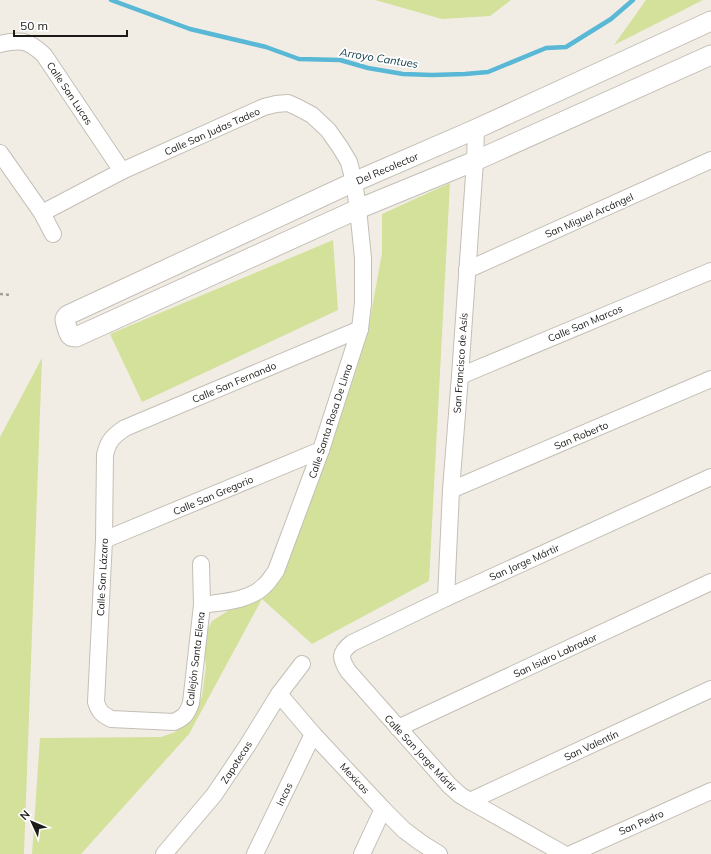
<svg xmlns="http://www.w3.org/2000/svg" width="711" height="854" viewBox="0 0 711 854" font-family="Mulish,sans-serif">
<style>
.green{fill:#d3e19b}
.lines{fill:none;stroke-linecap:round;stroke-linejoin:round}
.stream{stroke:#58b8d6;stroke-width:4.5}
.minor-casing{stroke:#c4bfb6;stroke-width:18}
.tertiary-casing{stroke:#c4bfb6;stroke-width:21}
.path{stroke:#a4a099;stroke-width:2.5;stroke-dasharray:3 3;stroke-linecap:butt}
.minor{stroke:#fff;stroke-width:16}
.tertiary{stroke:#fff;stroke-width:19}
.labels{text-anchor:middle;stroke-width:3.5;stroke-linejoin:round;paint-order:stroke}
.street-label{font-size:10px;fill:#1c1b18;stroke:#fff}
.water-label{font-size:11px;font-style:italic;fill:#14404d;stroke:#fff}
</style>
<rect width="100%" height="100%" fill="#f2ede4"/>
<g class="green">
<polygon points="375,0 511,0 490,16 442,19"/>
<polygon points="646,0 703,0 614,45"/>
<polygon points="450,183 429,581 312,644 262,599 189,734 81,854 32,854 40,738 161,737 175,732 193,716 202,696 206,667 203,638 212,621 231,609 291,554 354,377 368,330 382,253 382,214"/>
<polygon points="333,240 338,310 142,402 110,334"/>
<polygon points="42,358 24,854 0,854 0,437"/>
</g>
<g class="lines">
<polyline class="stream" points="111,0 190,29 266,47 299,59 340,60 368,68 403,74 432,75 465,74 488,72 546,48 566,47 611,19 633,0"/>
<g class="minor-casing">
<g id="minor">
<path d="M0 44C21 39 28 40 44 55L122 171"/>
<polyline points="0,153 42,213 53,234"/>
<path d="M42 213 122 171 264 107 276 104 288 103 297 107 312 115 328 130 340 147 349 162 354 182 358 209 363 258V303L360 329 321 450 276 571C272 576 269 582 264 586 249 601 222 602 202 605"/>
<polyline points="467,270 711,160"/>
<polyline points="460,376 711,271"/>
<polyline points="451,490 711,379"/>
<polyline points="104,540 321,450"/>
<path d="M201 564 202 605 191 703C187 714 185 717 174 722L111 719C102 714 99 712 96 702L104 540 105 455C108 441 113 436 125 428L360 329"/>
<polyline points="446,598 451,490 460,376 475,161 476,129"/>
<polyline points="279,694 313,734 383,809 404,830 420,842 439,854"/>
<polyline points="398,728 711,582"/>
<polyline points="470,801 711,689"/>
<polyline points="164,854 214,795 247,746 279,694 302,664"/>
<polyline points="255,854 313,734"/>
<polyline points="362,854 383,809"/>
<path d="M564 854 470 801 460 795 449 785 348 671C340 658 339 653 352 643L446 598 711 477"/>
<polyline points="571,854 711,791"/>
</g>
</g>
<g class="tertiary-casing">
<path id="tertiary" d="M711 21 476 129 354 182 70 314C68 315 66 316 65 319 65 321 68 333 70 335 71 337 74 337 76 337L358 209 475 161 711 55"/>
</g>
<polyline class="path" points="0,294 10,295"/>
<use href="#minor" class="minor"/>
<use href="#tertiary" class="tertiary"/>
</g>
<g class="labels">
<g class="street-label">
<text transform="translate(70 93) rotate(56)" y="4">Calle San Lucas</text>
<text transform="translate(212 131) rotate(-24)" y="4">Calle San Judas Tadeo</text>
<text transform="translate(387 168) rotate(-23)" y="4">Del Recolector</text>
<text transform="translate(589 215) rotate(-24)" y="4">San Miguel Arcángel</text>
<text transform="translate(585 323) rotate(-23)" y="4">Calle San Marcos</text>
<text transform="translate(460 363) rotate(-86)" y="4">San Francisco de Asís</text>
<text transform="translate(234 382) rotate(-23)" y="4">Calle San Fernando</text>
<text transform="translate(330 421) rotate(-72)" y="4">Calle Santa Rosa De Lima</text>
<text transform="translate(581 435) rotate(-23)" y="4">San Roberto</text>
<text transform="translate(213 495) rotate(-23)" y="4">Calle San Gregorio</text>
<text transform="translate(524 562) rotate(-24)" y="4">San Jorge Mártir</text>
<text transform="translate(102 577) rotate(-87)" y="4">Calle San Lázaro</text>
<text transform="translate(555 655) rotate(-25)" y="4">San Isidro Labrador</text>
<text transform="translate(195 659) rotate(-83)" y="4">Callejón Santa Elena</text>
<text transform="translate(591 745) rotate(-25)" y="4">San Valentín</text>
<text transform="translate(421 753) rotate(47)" y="4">Calle San Jorge Mártir</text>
<text transform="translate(236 762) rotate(-57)" y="4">Zapotecas</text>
<text transform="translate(355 778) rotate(47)" y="4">Mexicas</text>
<text transform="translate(284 794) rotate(-64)" y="4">Incas</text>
<text transform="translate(641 822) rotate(-24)" y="4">San Pedro</text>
</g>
<g class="water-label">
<text transform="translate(379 58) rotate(9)" y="4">Arroyo Cantues</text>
</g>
</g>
<g transform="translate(32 822) rotate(314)" stroke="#ffffff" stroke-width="3" paint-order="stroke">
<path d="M0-3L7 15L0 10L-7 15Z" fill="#1c1b18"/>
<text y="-6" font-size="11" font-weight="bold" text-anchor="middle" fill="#1c1b18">N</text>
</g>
<path d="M14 30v6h113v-6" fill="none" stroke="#1c1b18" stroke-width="2"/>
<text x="20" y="30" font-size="12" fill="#1c1b18" stroke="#ffffff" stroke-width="3" paint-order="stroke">50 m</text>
</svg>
